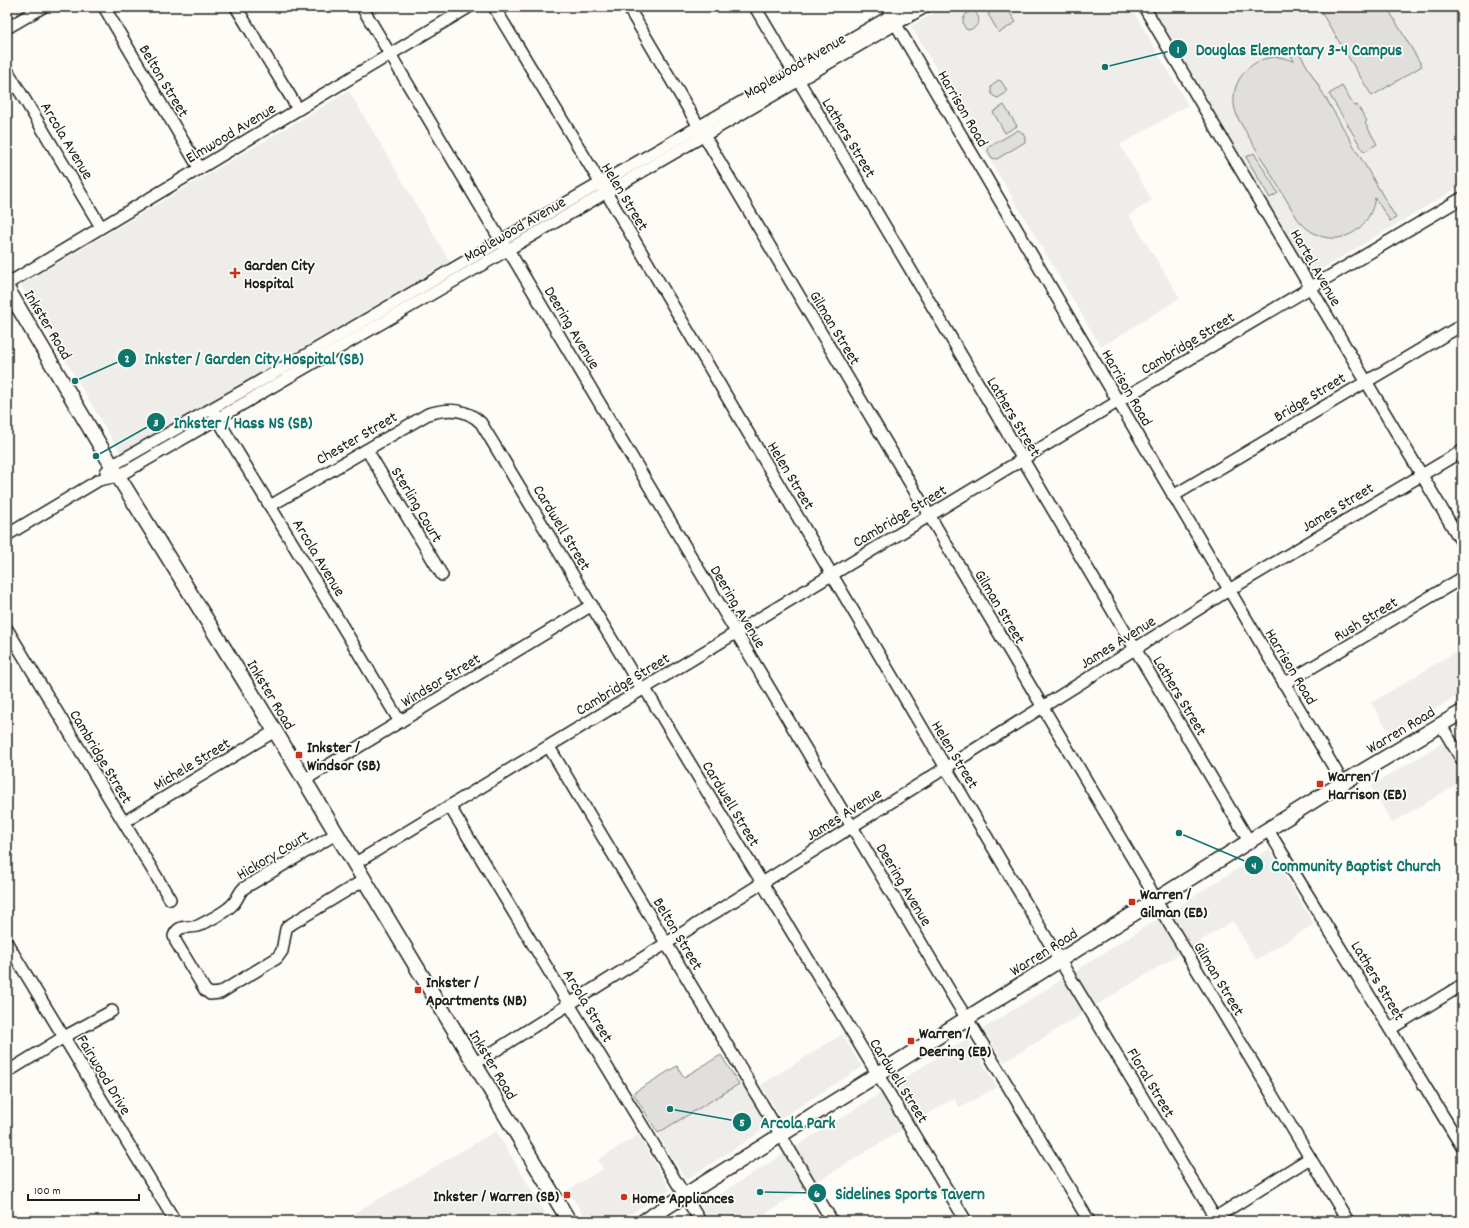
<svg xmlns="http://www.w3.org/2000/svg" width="1469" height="1228" viewBox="0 0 1469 1228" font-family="Dekko,sans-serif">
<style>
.built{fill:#eeede9}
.green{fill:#e0dfdb;stroke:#7e7e7c}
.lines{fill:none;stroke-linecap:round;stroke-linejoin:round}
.minor-casing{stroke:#1c1c1c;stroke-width:14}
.major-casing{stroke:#1c1c1c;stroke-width:17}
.minor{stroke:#fdfcf7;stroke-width:11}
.major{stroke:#fdfcf7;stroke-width:14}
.poi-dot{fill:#c8321e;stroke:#fdfcf7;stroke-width:1.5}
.labels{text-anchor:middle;stroke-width:3.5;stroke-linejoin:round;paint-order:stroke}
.street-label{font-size:16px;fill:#1c1c1c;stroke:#fdfcf7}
.poi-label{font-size:16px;font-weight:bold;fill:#1c1c1c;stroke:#fdfcf7;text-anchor:start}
.leader{fill:none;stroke:#0f766e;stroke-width:1.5}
.callout-dot{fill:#0f766e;stroke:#fdfcf7;stroke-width:1.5}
.mark-label{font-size:12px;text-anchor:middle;font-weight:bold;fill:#fff}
.callout-label{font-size:17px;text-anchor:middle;font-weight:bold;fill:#0f766e;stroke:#fdfcf7;stroke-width:3.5;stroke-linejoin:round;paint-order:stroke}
</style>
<rect width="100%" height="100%" fill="#fdfcf7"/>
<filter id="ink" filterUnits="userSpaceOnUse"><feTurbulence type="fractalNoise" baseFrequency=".025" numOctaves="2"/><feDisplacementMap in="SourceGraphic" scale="8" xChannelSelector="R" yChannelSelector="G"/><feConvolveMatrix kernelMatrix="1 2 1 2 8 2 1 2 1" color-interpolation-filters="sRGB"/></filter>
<g filter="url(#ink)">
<g class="built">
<polygon points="944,7 1131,7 1188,105 1120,145 1152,200 1129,215 1180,298 1101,347 911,26"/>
<polygon points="1152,7 1462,7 1462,185 1310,276"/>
<polygon points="349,91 450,262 121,454 21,285"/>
<polygon points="1462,648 1462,693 1391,735 1371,703"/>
<polygon points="1462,731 1462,781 1392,823 1371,786"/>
<polygon points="1269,849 1314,924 1256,960 1233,921 1004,1062 983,1029"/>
<polygon points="842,1034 862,1067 781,1118 761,1085"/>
<polygon points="968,1038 997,1087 960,1108 954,1098 753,1221 710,1221 701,1206"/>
<polygon points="739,1084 743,1085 768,1127 686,1180 659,1137 658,1133"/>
<polygon points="496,1131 550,1221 341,1221"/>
<polygon points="638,1135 670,1190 618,1221 587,1221 568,1190 603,1169 598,1160"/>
</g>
<g class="green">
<polygon points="999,7 1006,7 1016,22 999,33 988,14"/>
<polygon points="1318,7 1387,7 1422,66 1372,96"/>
<path d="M974 11C983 19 978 29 967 30 961 24 962 18 968 12Z"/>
<path d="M1297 49 1396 218 1390 221 1375 198C1368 240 1323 253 1297 218L1240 122C1236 114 1233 106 1234 97 1235 75 1256 56 1278 57 1283 57 1289 60 1294 61L1290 54Z"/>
<path d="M998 80 1001 81 1006 89V93L998 98C991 96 991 93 991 87Z"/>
<polygon points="1342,86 1354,106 1357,105 1367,121 1365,123 1377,144 1364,152 1329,94"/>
<polygon points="1004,105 1017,126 1005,133 993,112"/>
<path d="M1018 130C1024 133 1025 136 1025 142L997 159 992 158 988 151 989 147Z"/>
<polygon points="1254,153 1278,193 1270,198 1246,157"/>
<polygon points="721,1055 739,1084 658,1133 633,1093 677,1066 684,1077"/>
</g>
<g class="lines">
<g class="minor-casing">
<g id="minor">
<polyline points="104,7 195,161 200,168"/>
<polyline points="236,7 298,109"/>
<polyline points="362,7 501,241 512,256 957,1003 976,1033 1089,1221"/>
<polyline points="494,7 610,199 1050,944 1217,1221"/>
<polyline points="628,7 1147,883 1164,915 1348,1221"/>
<polyline points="755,7 1249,841"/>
<polyline points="887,7 891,16 1343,783"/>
<polyline points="1144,7 1462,543"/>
<polyline points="7,28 43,7"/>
<polyline points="7,70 101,227"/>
<polyline points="7,284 469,7"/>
<polyline points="214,413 400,722"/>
<polyline points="367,450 442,575"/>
<polyline points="106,472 113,465 311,352 509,236 906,7"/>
<polyline points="1173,496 1462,325"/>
<path d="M270 506 428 414C448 408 466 408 481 423L640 686 647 692 966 1221"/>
<polyline points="7,535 99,480 118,476 136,466 925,7"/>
<polyline points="7,629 170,899"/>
<polyline points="1284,684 1462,578"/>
<polyline points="1441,725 1462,760"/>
<polyline points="549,747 832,1221"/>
<polyline points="304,780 592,605"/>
<polyline points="450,807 700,1221"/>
<polyline points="124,822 275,731"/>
<polyline points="1268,830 1462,1147"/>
<path d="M336 834 244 888C238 893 238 900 232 905 225 912 210 920 200 925 191 930 179 922 174 936L176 942 205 990 210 994 220 993 277 958 282 951 286 929 288 926 364 880"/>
<polyline points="354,864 1117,402 1462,198"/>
<polyline points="7,943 175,1221"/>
<polyline points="1390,1029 1462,985"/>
<polyline points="474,1064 1219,596 1462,451"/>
<polyline points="7,1072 64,1037 112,1011"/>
<polyline points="1210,1221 1310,1158"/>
</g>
</g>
<g class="major-casing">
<g id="major">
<polyline points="7,288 118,476 275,731 569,1221"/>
<polyline points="644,1221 1326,793 1462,712"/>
</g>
</g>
<use href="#minor" class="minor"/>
<use href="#major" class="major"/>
</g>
</g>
<g class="poi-dot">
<path d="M233 267h4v4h4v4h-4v4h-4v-4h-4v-4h4z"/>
<rect x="295" y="751" width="8" height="8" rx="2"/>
<rect x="1316" y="780" width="8" height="8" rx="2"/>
<rect x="1128" y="898" width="8" height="8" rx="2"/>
<rect x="414" y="986" width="8" height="8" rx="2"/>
<rect x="907" y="1037" width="8" height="8" rx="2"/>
<rect x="563" y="1191" width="8" height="8" rx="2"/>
<circle cx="624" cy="1197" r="4"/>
</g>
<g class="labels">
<g class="street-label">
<text transform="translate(794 65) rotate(-30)" y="6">Maplewood Avenue</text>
<text transform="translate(165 80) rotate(59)" y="6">Belton Street</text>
<text transform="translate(964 108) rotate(60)" y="6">Harrison Road</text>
<text transform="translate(230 132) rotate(-31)" y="6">Elmwood Avenue</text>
<text transform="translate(850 137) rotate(59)" y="6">Lathers Street</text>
<text transform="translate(68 140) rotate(59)" y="6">Arcola Avenue</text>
<text transform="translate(626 196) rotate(59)" y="6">Helen Street</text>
<text transform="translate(514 228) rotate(-30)" y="6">Maplewood Avenue</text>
<text transform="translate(1317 267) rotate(60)" y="6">Hartel Avenue</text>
<text transform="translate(49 324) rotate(59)" y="6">Inkster Road</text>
<text transform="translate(573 327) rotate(59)" y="6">Deering Avenue</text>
<text transform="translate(836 327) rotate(59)" y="6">Gilman Street</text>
<text transform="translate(1187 342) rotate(-31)" y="6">Cambridge Street</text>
<text transform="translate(1128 387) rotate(60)" y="6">Harrison Road</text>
<text transform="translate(1309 396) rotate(-31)" y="6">Bridge Street</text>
<text transform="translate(1015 416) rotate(59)" y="6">Lathers Street</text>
<text transform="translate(356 437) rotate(-30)" y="6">Chester Street</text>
<text transform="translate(792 475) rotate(59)" y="6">Helen Street</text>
<text transform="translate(418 504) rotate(59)" y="6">Sterling Court</text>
<text transform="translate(1337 506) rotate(-31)" y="6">James Street</text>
<text transform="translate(899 515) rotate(-31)" y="6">Cambridge Street</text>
<text transform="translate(563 527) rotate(59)" y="6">Cardwell Street</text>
<text transform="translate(320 557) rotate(59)" y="6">Arcola Avenue</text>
<text transform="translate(739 606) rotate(59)" y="6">Deering Avenue</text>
<text transform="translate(1001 606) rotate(59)" y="6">Gilman Street</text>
<text transform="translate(1365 618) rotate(-31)" y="6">Rush Street</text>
<text transform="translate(1117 641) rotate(-32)" y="6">James Avenue</text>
<text transform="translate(1292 666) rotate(59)" y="6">Harrison Road</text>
<text transform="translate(440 679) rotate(-31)" y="6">Windsor Street</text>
<text transform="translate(622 683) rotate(-31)" y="6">Cambridge Street</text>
<text transform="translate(272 694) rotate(59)" y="6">Inkster Road</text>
<text transform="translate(1181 695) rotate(59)" y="6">Lathers Street</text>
<text transform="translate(1400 729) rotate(-31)" y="6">Warren Road</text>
<text transform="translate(956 754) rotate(59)" y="6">Helen Street</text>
<text transform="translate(102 756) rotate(59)" y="6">Cambridge Street</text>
<text transform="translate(191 763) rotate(-31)" y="6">Michele Street</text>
<text transform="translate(732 803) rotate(59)" y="6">Cardwell Street</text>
<text transform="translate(843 813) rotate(-32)" y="6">James Avenue</text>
<text transform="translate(272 854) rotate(-31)" y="6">Hickory Court</text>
<text transform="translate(905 884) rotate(59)" y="6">Deering Avenue</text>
<text transform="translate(679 933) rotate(59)" y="6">Belton Street</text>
<text transform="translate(1043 951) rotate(-32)" y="6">Warren Road</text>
<text transform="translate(1220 978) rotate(59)" y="6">Gilman Street</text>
<text transform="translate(1379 980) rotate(59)" y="6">Lathers Street</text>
<text transform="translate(589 1005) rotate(59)" y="6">Arcola Street</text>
<text transform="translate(494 1064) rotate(59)" y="6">Inkster Road</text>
<text transform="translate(105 1074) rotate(59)" y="6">Fairwood Drive</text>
<text transform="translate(900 1080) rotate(58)" y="6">Cardwell Street</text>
<text transform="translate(1152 1082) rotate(59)" y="6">Floral Street</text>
</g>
<g class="poi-label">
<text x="244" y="270">Garden City<tspan x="244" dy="18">Hospital</tspan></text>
<text x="307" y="752">Inkster /<tspan x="307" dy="18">Windsor (SB)</tspan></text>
<text x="1328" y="781">Warren /<tspan x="1328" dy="18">Harrison (EB)</tspan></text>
<text x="1140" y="899">Warren /<tspan x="1140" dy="18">Gilman (EB)</tspan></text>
<text x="426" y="987">Inkster /<tspan x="426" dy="18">Apartments (NB)</tspan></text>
<text x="919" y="1038">Warren /<tspan x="919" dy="18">Deering (EB)</tspan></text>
<text x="559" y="1201" text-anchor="end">Inkster / Warren (SB)</text>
<text x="632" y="1203">Home Appliances</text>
</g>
</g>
<path class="leader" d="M1105 67L1178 49M75 381L127 358M96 456L156 422M1179 833L1254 865M670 1109L742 1122M760 1192L817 1193"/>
<g class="callout-dot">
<circle cx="1105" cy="67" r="4"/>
<circle cx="75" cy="381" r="4"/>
<circle cx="96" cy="456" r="4"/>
<circle cx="1179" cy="833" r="4"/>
<circle cx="670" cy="1109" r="4"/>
<circle cx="760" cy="1192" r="4"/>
<circle cx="1178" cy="49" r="10"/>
<circle cx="127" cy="358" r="10"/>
<circle cx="156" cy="422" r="10"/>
<circle cx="1254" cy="865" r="10"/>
<circle cx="742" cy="1122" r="10"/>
<circle cx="817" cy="1193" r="10"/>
</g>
<g class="mark-label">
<text x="1178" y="53">1</text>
<text x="127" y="362">2</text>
<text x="156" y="426">3</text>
<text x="1254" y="869">4</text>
<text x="742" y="1126">5</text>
<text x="817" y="1197">6</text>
</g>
<g class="callout-label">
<text x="1299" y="55">Douglas Elementary 3-4 Campus</text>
<text x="254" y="364">Inkster / Garden City Hospital (SB)</text>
<text x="243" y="428">Inkster / Hass NS (SB)</text>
<text x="1356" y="871">Community Baptist Church</text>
<text x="798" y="1128">Arcola Park</text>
<text x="910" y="1199">Sidelines Sports Tavern</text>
</g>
<rect width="1469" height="1228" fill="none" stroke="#fdfcf7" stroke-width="24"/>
<rect x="12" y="12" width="1445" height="1204" fill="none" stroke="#1c1c1c" stroke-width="1.5" filter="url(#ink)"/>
<path d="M28 1194v6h111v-6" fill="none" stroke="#1c1c1c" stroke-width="2"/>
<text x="34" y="1194" font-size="12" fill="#1c1c1c" stroke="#fdfcf7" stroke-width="3" paint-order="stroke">100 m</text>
</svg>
